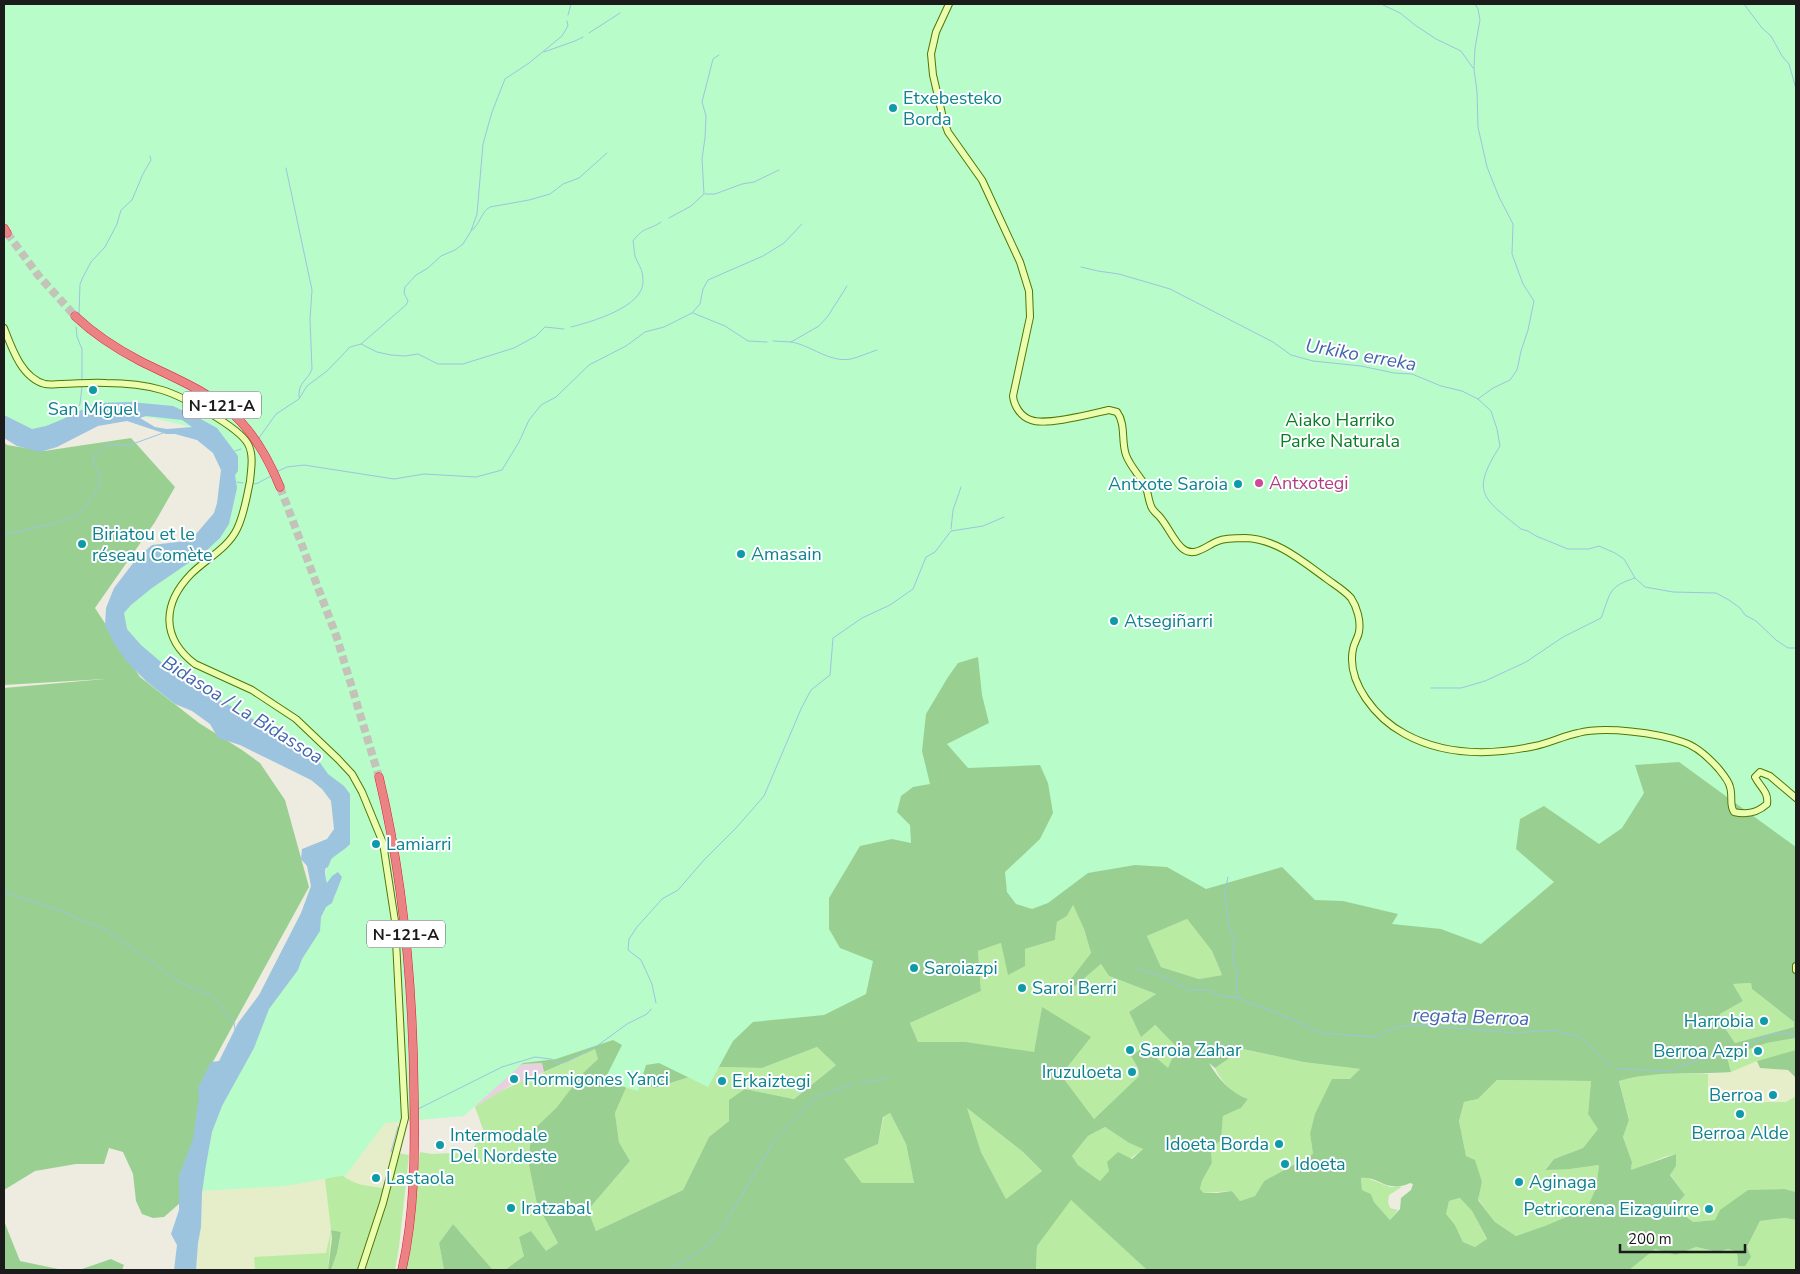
<svg xmlns="http://www.w3.org/2000/svg" width="1800" height="1274" viewBox="0 0 1800 1274" font-family="'Nunito Sans',sans-serif">
<style>
.industrial{fill:#e7d1df}
.farmland{fill:#e5eec9}
.grass{fill:#b9eca2}
.forest{fill:#99d092;fill-rule:evenodd}
.park{fill:#b8fcca}
.water{fill:#9dc4df;fill-rule:evenodd}
.lines{fill:none;stroke-linecap:round;stroke-linejoin:round}
.stream{stroke:#9dc4df;stroke-width:1}
.river{stroke:#9dc4df;stroke-width:8}
.highway-tunnel{stroke:#c4c2b9;stroke-width:8;stroke-dasharray:8 4;stroke-linecap:butt}
.secondary-casing{stroke:#537500;stroke-width:8}
.highway-casing{stroke:#df193a;stroke-width:9}
.secondary{stroke:#ebfdaf;stroke-width:6}
.highway{stroke:#eb8283;stroke-width:8}
.culture-dot{fill:#0f9aa8;stroke:#fff;stroke-width:2}
.hotel-dot{fill:#d1479c;stroke:#fff;stroke-width:2}
.labels{text-anchor:middle;stroke-width:4;stroke-linejoin:round;paint-order:stroke}
.shield{fill:#fff;stroke:#5f5f5f;stroke-width:1}
.shield-label{font-size:16px;font-weight:bold;fill:#1b1b1b}
.culture-label{font-size:18px;fill:#0d838f;stroke:#fff;text-anchor:start}
.park-label{font-size:18px;fill:#057e24;stroke:#fff}
.hotel-label{font-size:18px;fill:#b23c85;stroke:#fff;text-anchor:start}
.water-label{font-size:19px;font-style:italic;fill:#4366af;stroke:#fff}
</style>
<rect width="100%" height="100%" fill="#eeece0"/>
<polygon class="industrial" points="542,1063 544,1072 520,1082 518,1081 475,1107 465,1099 523,1064"/>
<g class="farmland">
<polygon points="1757,1061 1760,1068 1788,1070 1796,1078 1796,1096 1786,1102 1746,1101 1737,1097 1708,1093 1708,1074 1731,1072"/>
<polygon points="387,1101 400,1110 398,1133 383,1188 361,1185 346,1179 329,1207 332,1238 328,1270 196,1270 202,1193 212,1132"/>
</g>
<g class="grass">
<polygon points="1073,905 1084,929 1091,953 1069,984 1074,987 1101,964 1109,976 1156,994 1129,1012 1141,1036 1154,1025 1178,1046 1168,1069 1131,1056 1138,1068 1139,1076 1094,1119 1061,1075 1042,1008 1034,1053 966,1042 918,1042 910,1023 981,991 978,951 1001,943 1025,949 1055,940 1057,922 1067,916"/>
<polygon points="1187,919 1212,951 1222,975 1199,979 1161,967 1147,936"/>
<polygon points="1751,983 1752,989 1794,1022 1794,1027 1735,1043 1721,1022 1720,1014 1743,1001 1733,984"/>
<polygon points="1796,1038 1795,1051 1757,1061 1731,1072 1727,1057 1767,1043"/>
<polygon points="817,1047 837,1064 794,1099 745,1089 729,1121 709,1137 683,1190 596,1231 588,1210 630,1161 619,1142 615,1113 630,1079 656,1088 721,1067 762,1068"/>
<polygon points="595,1048 598,1059 583,1073 559,1105 532,1131 528,1161 537,1204 558,1243 546,1252 531,1231 524,1256 505,1270 493,1270 453,1224 439,1243 444,1270 406,1270 413,1233 417,1168 420,1152 432,1154 470,1152 484,1132 475,1107 501,1091 535,1075 537,1076"/>
<path d="M1243 1049 1303 1062 1360 1069 1350 1080 1310 1134 1313 1154 1264 1181 1255 1196 1240 1201 1232 1191 1204 1193 1200 1189 1202 1181 1212 1163 1211 1150 1221 1140 1223 1116 1241 1108 1248 1099C1231 1091 1224 1086 1215 1068Z"/>
<polygon points="1675,1073 1708,1074 1708,1093 1737,1097 1746,1101 1759,1102 1786,1102 1796,1096 1796,1192 1785,1189 1715,1220 1693,1222 1673,1207 1685,1195 1670,1174 1676,1166 1676,1154 1664,1157 1631,1171 1632,1162 1623,1137 1629,1119 1619,1080 1646,1075"/>
<polygon points="1497,1080 1591,1081 1588,1114 1599,1128 1583,1148 1554,1159 1545,1169 1570,1169 1599,1165 1596,1188 1587,1208 1547,1225 1516,1236 1495,1222 1478,1199 1482,1182 1466,1157 1459,1121 1464,1102 1478,1099"/>
<polygon points="966,1107 1023,1152 1042,1171 1006,1199 981,1152"/>
<polygon points="890,1113 906,1144 914,1183 862,1183 844,1159 878,1144 884,1116"/>
<path d="M1105 1127 1129 1143 1143 1149C1129 1161 1112 1168 1100 1181L1078 1165 1072 1156 1088 1136Z"/>
<path d="M393 1152 409 1155 399 1247 395 1270H331L337 1253 341 1232 331 1230 328 1270H255L254 1257 326 1253 331 1230 325 1179 341 1174C353 1185 368 1186 383 1188Z"/>
<polygon points="1361,1178 1367,1178 1390,1187 1402,1187 1389,1195 1388,1202 1390,1208 1398,1210 1390,1220 1374,1202 1371,1194 1362,1190"/>
<polygon points="1461,1198 1472,1211 1487,1240 1475,1247 1463,1242 1455,1225 1445,1214 1449,1201"/>
<polygon points="1071,1199 1147,1270 1036,1270 1037,1246"/>
<polygon points="1785,1218 1796,1220 1796,1270 1627,1270 1655,1249 1676,1255 1696,1247 1718,1252 1728,1249 1737,1253 1738,1266 1760,1221"/>
</g>
<g class="forest">
<path d="M4 4H859L1796 189V1038L1767 1043 1727 1057 1731 1072C1694 1075 1656 1070 1619 1081L1629 1120 1623 1137 1632 1162 1631 1170 1676 1154V1166L1670 1175 1685 1195 1674 1207 1693 1222 1715 1220 1720 1210 1748 1190 1785 1189 1796 1192V1220L1785 1218 1760 1221 1747 1247 1751 1257 1745 1266H1738L1737 1252 1728 1249 1718 1252 1696 1247 1676 1255 1655 1249 1629 1270H1147L1071 1200 1037 1246 1036 1270H505L524 1256 519 1237 531 1231 546 1251 558 1243 537 1204 528 1161 532 1131 557 1107 583 1073 598 1059 595 1049 544 1072 542 1063 523 1064 513 1070 253 487ZM1073 905 1084 929 1091 953 1068 983 1074 987 1101 964 1109 976 1156 994 1129 1012 1141 1037 1155 1025 1177 1047 1168 1068 1144 1047 1131 1056 1138 1068 1139 1076 1094 1119 1061 1075 1091 1037 1042 1007 1034 1052 966 1042H918L910 1023 981 991 978 951 1001 943 1008 975 1025 966V949L1055 940 1057 922 1067 916ZM1187 919 1212 951 1222 975 1199 979 1161 967 1147 936ZM1751 983 1752 989 1794 1022V1027L1735 1043 1721 1022 1720 1014 1743 1001 1733 984ZM817 1047 836 1065 794 1099 745 1089 729 1100V1121L709 1137 683 1190 596 1231 588 1210 630 1161 619 1142 615 1113 630 1079 655 1088 721 1067 762 1068ZM1243 1049 1303 1062 1360 1069 1350 1079H1332L1315 1114 1310 1134 1313 1154 1264 1181 1255 1196 1240 1201 1232 1191 1217 1193H1204L1200 1189 1202 1181 1212 1163 1211 1150 1221 1140 1223 1116 1241 1108 1248 1099C1230 1092 1219 1080 1209 1063L1215 1068ZM1497 1080 1591 1081 1588 1114 1598 1129 1583 1148 1554 1159 1545 1170 1570 1169 1599 1165 1596 1188 1587 1208 1547 1225 1516 1236 1495 1222 1478 1200 1482 1182 1475 1160 1466 1156 1459 1121 1464 1102 1478 1099ZM967 1108 1023 1152 1042 1171 1006 1199 981 1152ZM890 1113 906 1144 914 1183H862L844 1159 878 1144 883 1117ZM1105 1127 1129 1143 1143 1149 1132 1159 1118 1152 1107 1162 1109 1171 1100 1181 1078 1165 1072 1156 1088 1136ZM1361 1178C1379 1176 1387 1194 1410 1183L1413 1184 1411 1190 1401 1198 1400 1209 1390 1220 1374 1202 1371 1194 1362 1190ZM1460 1198 1472 1211 1487 1239 1475 1247 1463 1242 1455 1225 1446 1214 1449 1201Z"/>
<polygon points="131,438 175,487 155,522 95,608 140,677 199,723 242,750 260,763 285,800 309,887 204,1078 196,1135 180,1203 164,1217 153,1218 142,1214 136,1201 133,1174 123,1152 109,1148 104,1164 76,1164 35,1171 4,1190 4,688 105,679 4,685 4,442 7,445 44,451"/>
<polygon points="1796,1050 1796,1078 1788,1070 1760,1068 1757,1061"/>
<polygon points="4,1221 20,1261 63,1270 4,1270"/>
<polygon points="453,1224 493,1270 444,1270 439,1243"/>
<polygon points="331,1230 341,1232 337,1253 331,1270 328,1270 332,1238"/>
<polygon points="111,1259 124,1265 122,1270 79,1270"/>
</g>
<polygon class="park" points="4,4 1796,4 1796,847 1679,762 1635,765 1644,793 1622,828 1599,844 1544,806 1520,819 1516,849 1554,882 1481,944 1441,929 1392,924 1398,914 1343,901 1315,900 1282,867 1206,889 1167,867 1135,865 1088,873 1048,903 1032,909 1016,904 1007,892 1005,872 1040,839 1053,813 1048,783 1040,765 968,768 947,744 989,723 982,695 978,657 958,663 948,677 926,714 922,751 930,784 913,787 901,796 897,812 910,825 911,843 892,839 860,846 829,898 829,929 840,948 873,961 866,994 824,1015 753,1022 733,1041 708,1087 659,1063 646,1065 638,1091 604,1081 622,1045 613,1040 556,1059 523,1063 464,1116 385,1123 346,1175 286,1186 196,1191 195,1154 321,895 327,868 344,835 336,792 178,691 115,620 211,529 226,476 212,442 191,427 154,418 110,414 58,435 4,426"/>
<path class="water" d="M131 402 173 406 197 417 217 428 238 456V471L235 475 237 488 229 524 220 538 206 551 152 588 131 605 124 613 127 629 141 645 161 662 185 680 248 716 279 735 295 748 316 757 328 774 344 786 350 794V844C338 857 319 859 327 883L332 876 338 872 342 877C339 886 335 894 332 903L326 907 321 917 320 931 302 959 298 970 269 1009 254 1048 222 1106 212 1132 206 1165 202 1193 201 1227 198 1243 196 1270H174L177 1245 171 1234 179 1210V1176L193 1139 199 1097 198 1088 211 1062 219 1061 238 1023 259 995 301 913 311 886 307 866 301 859 302 849 327 839 334 829 331 801 322 789 311 780 240 745 218 738 210 724 192 711 175 704 147 682 127 662 115 645 105 625 106 608 114 588 137 558 152 545 186 541 196 534 214 513 217 503 221 470 213 453 197 440 175 434H166L127 421 98 426 57 447 40 452 17 446 4 438V415L32 429 46 426 63 419 96 403ZM146 416 182 420 192 427 167 429 155 427 140 418Z"/>
<g class="lines">
<g class="stream">
<polyline points="1381,4 1400,13 1415,25 1436,39 1461,51 1473,68"/>
<polyline points="1475,4 1478,9 1480,20 1475,48 1474,69 1477,92 1478,127 1487,167 1499,197 1513,224 1512,254 1523,284 1534,301 1528,330 1521,351 1517,370 1510,380 1493,388 1478,399"/>
<polyline points="1744,4 1762,28 1771,36 1782,56 1789,64 1796,89"/>
<polyline points="568,15 571,4"/>
<polyline points="589,33 620,13"/>
<polyline points="544,52 575,41 583,37"/>
<path d="M286 168 312 290 310 319 312 369C308 381 298 381 299 397"/>
<polyline points="705,194 715,194 742,184 754,182 779,170"/>
<polyline points="669,218 691,206 704,194 702,159 705,138 706,116 702,102 713,59 719,55"/>
<path d="M471 231C481 223 481 212 490 207L529 200 550 194 563 184 579 178 607 153"/>
<path d="M1081 267 1098 271 1119 274 1170 289 1273 342 1291 355 1313 361 1361 366 1394 373 1412 374 1441 386 1462 391 1478 399 1491 411 1497 429 1500 446C1471 492 1481 497 1521 529L1528 531 1536 536 1568 549H1589L1599 546 1615 553 1624 559 1635 578 1645 587 1673 592 1716 593 1729 600 1740 608 1745 615 1756 621 1776 640 1788 648H1796"/>
<polyline points="693,313 725,326 748,341 767,342"/>
<polyline points="79,314 80,284 83,277 91,262 105,247 117,224 121,210 132,200 143,174 151,160 150,156"/>
<polyline points="76,327 77,337 82,349 82,380"/>
<path d="M571 327C591 322 643 307 643 282 643 268 639 267 635 256 634 251 634 245 633 241 644 226 648 231 661 222"/>
<polyline points="773,341 791,342 819,326 828,316 847,286"/>
<path d="M791 342C811 345 829 363 851 359 859 357 868 353 877 350"/>
<polyline points="361,344 406,305 408,301 404,293 405,287 416,275 428,268 441,256 455,250 463,244 471,231 477,214 483,144 492,112 505,79 529,63 562,36 568,26 567,21"/>
<polyline points="78,413 77,409 80,404 82,387"/>
<polyline points="259,438 276,414 299,399 307,386 327,371 350,347 361,344 377,352 391,355 405,356 418,354 438,364 463,364 514,348 536,336 545,327 564,329"/>
<polyline points="235,451 241,449"/>
<polyline points="276,472 287,467 304,465 394,479 424,474 476,477 502,470 519,442 529,420 541,405 556,397 589,365 626,346 645,332 664,327 692,313 700,304 703,289 708,280 763,256 784,243 802,224"/>
<polyline points="237,482 243,483"/>
<polyline points="254,484 258,483 271,476"/>
<polyline points="951,529 953,510 961,487"/>
<polyline points="4,535 59,522 79,514 100,486 99,473 94,464 94,456 106,445 130,445 163,433"/>
<path d="M1431 688H1461L1485 681 1526 662 1563 637 1601 618C1611 593 1607 587 1635 578"/>
<polyline points="1228,877 1225,892 1228,922 1235,941 1232,957 1237,971 1236,983 1238,998 1289,1018 1320,1033 1376,1037 1396,1027 1416,1025 1515,1033 1553,1030 1580,1037 1613,1067"/>
<polyline points="4,892 51,907 108,931 181,983 212,996 234,1022 235,1030"/>
<polyline points="1138,968 1171,980 1189,990 1207,990 1222,996 1238,998"/>
<polyline points="656,1003 652,984 641,960 628,950 629,939 637,927 662,899 678,890 704,860 737,827 764,796 801,709 811,690 830,675 833,638 862,618 890,605 913,589 926,557 935,552 951,531 983,526 1004,517"/>
<polyline points="1618,1069 1671,1071 1700,1059 1716,1057 1772,1034 1780,1033 1796,1035"/>
<polyline points="861,1083 888,1078"/>
<polyline points="418,1109 502,1067 535,1057 551,1059 557,1063 566,1062 597,1046 627,1024 647,1014 651,1009"/>
<polyline points="391,1152 398,1127"/>
<polyline points="668,1270 708,1246 722,1228 774,1141 815,1098 853,1084"/>
</g>
<polyline class="river" points="325,864 337,835"/>
<g class="highway-tunnel">
<polyline points="7,233 38,275 75,316"/>
<polyline points="280,487 337,638 379,777"/>
</g>
<g class="secondary-casing">
<g id="secondary">
<path d="M949 4 936 32 931 54 933 75 943 118 948 132 982 180 1020 262 1029 291 1030 317 1013 396C1014 406 1021 417 1031 420 1046 426 1091 414 1109 410L1117 412C1126 424 1121 441 1126 455 1130 466 1139 475 1145 485 1148 491 1148 499 1151 506 1152 510 1156 513 1159 516 1168 526 1173 540 1182 548 1194 559 1207 545 1218 541 1225 538 1237 538 1245 538 1277 539 1302 561 1327 579 1335 585 1344 590 1351 598 1357 607 1361 621 1359 632 1358 638 1354 643 1353 649 1346 683 1377 719 1405 734 1445 756 1493 755 1535 746 1550 743 1563 736 1578 733 1605 726 1657 733 1683 742 1696 746 1709 758 1718 768 1722 773 1729 781 1730 787 1733 796 1729 805 1734 812 1747 815 1757 813 1767 804 1769 792 1760 787 1755 777L1760 772 1770 776 1796 798"/>
<path d="M4 328C12 349 22 378 45 384 50 385 56 384 61 384 76 384 91 382 106 383 124 383 145 385 162 390 182 396 239 427 248 444 254 455 251 470 250 481 247 496 244 515 237 529 228 548 206 559 191 574 162 604 161 638 195 664L252 690 296 719 338 759 352 774 362 792 383 843 395 921 405 1118 383 1203 361 1270"/>
<polyline points="1796,966 1796,970"/>
</g>
</g>
<g class="highway-casing">
<g id="highway">
<polyline points="4,228 7,233"/>
<path d="M75 316C94 334 117 349 140 361 172 377 206 390 233 414 255 434 269 460 280 487"/>
<path d="M379 777C404 881 413 987 414 1093 415 1152 415 1212 402 1270"/>
</g>
</g>
<use href="#secondary" class="secondary"/>
<use href="#highway" class="highway"/>
</g>
<g class="culture-dot">
<circle cx="893" cy="108" r="5"/>
<circle cx="93" cy="390" r="5"/>
<circle cx="1238" cy="484" r="5"/>
<circle cx="82" cy="544" r="5"/>
<circle cx="741" cy="554" r="5"/>
<circle cx="1114" cy="621" r="5"/>
<circle cx="376" cy="844" r="5"/>
<circle cx="914" cy="968" r="5"/>
<circle cx="1022" cy="988" r="5"/>
<circle cx="1764" cy="1021" r="5"/>
<circle cx="1130" cy="1050" r="5"/>
<circle cx="1758" cy="1051" r="5"/>
<circle cx="1132" cy="1072" r="5"/>
<circle cx="514" cy="1079" r="5"/>
<circle cx="722" cy="1081" r="5"/>
<circle cx="1773" cy="1095" r="5"/>
<circle cx="1740" cy="1114" r="5"/>
<circle cx="1279" cy="1144" r="5"/>
<circle cx="440" cy="1145" r="5"/>
<circle cx="1285" cy="1164" r="5"/>
<circle cx="376" cy="1178" r="5"/>
<circle cx="1519" cy="1182" r="5"/>
<circle cx="511" cy="1208" r="5"/>
<circle cx="1709" cy="1209" r="5"/>
</g>
<circle class="hotel-dot" cx="1259" cy="483" r="5"/>
<g class="labels">
<g class="shield">
<rect x="183" y="391.5" width="78" height="27" rx="4"/>
<rect x="367" y="920.5" width="78" height="27" rx="4"/>
</g>
<g class="shield-label">
<text x="222" y="411">N-121-A</text>
<text x="406" y="940">N-121-A</text>
</g>
<g class="culture-label">
<text x="903" y="104">Etxebesteko<tspan x="903" dy="21">Borda</tspan></text>
<text x="93" y="415" text-anchor="middle">San Miguel</text>
<text x="1228" y="490" text-anchor="end">Antxote Saroia</text>
<text x="92" y="540">Biriatou et le<tspan x="92" dy="21">réseau Comète</tspan></text>
<text x="751" y="560">Amasain</text>
<text x="1124" y="627">Atsegiñarri</text>
<text x="386" y="850">Lamiarri</text>
<text x="924" y="974">Saroiazpi</text>
<text x="1032" y="994">Saroi Berri</text>
<text x="1754" y="1027" text-anchor="end">Harrobia</text>
<text x="1140" y="1056">Saroia Zahar</text>
<text x="1748" y="1057" text-anchor="end">Berroa Azpi</text>
<text x="1122" y="1078" text-anchor="end">Iruzuloeta</text>
<text x="524" y="1085">Hormigones Yanci</text>
<text x="732" y="1087">Erkaiztegi</text>
<text x="1763" y="1101" text-anchor="end">Berroa</text>
<text x="1740" y="1139" text-anchor="middle">Berroa Alde</text>
<text x="450" y="1141">Intermodale<tspan x="450" dy="21">Del Nordeste</tspan></text>
<text x="1269" y="1150" text-anchor="end">Idoeta Borda</text>
<text x="1295" y="1170">Idoeta</text>
<text x="386" y="1184">Lastaola</text>
<text x="1529" y="1188">Aginaga</text>
<text x="521" y="1214">Iratzabal</text>
<text x="1699" y="1215" text-anchor="end">Petricorena Eizaguirre</text>
</g>
<g class="park-label">
<text x="1340" y="426">Aiako Harriko<tspan x="1340" dy="21">Parke Naturala</tspan></text>
</g>
<g class="hotel-label">
<text x="1269" y="489">Antxotegi</text>
</g>
<g class="water-label">
<text transform="translate(1361 354) rotate(10)" y="7">Urkiko erreka</text>
<text transform="translate(243 709) rotate(32)" y="7">Bidasoa / La Bidassoa</text>
<text transform="translate(1471 1016) rotate(2)" y="7">regata Berroa</text>
</g>
</g>
<rect width="1800" height="1274" fill="none" stroke="#1b1b1b" stroke-width="10"/>
<path d="M1620 1244v8h125v-8" fill="none" stroke="#1b1b1b" stroke-width="2.5"/>
<text x="1628" y="1244" font-size="15" fill="#1b1b1b" stroke="#ffffff" stroke-width="4" paint-order="stroke">200 m</text>
</svg>
